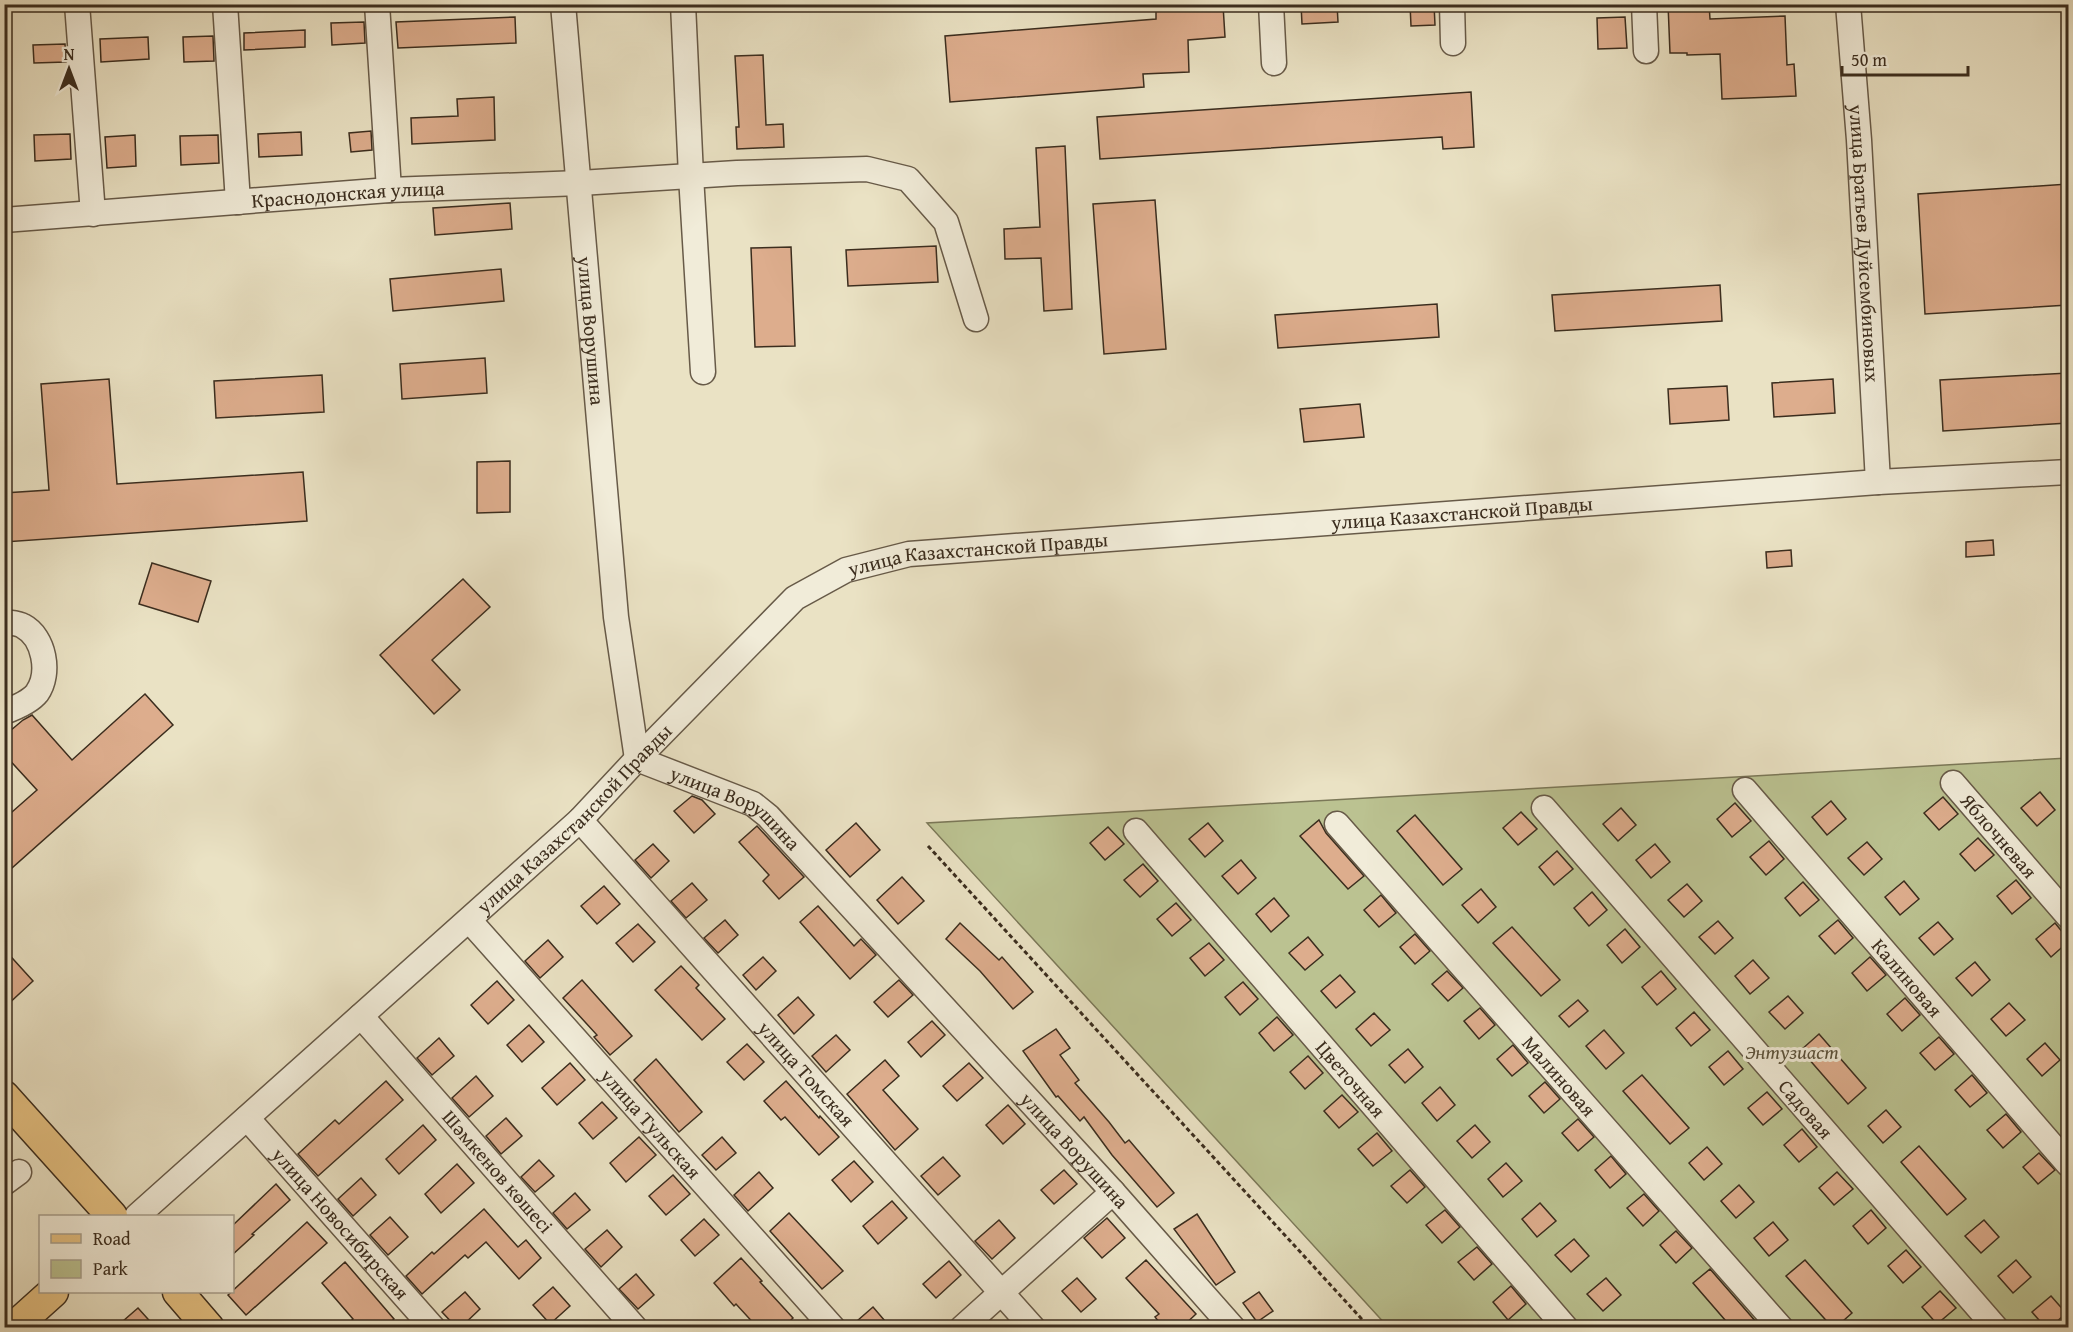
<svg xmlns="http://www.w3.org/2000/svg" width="2073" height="1332" viewBox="0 0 2073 1332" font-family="'Gentium Book Plus',serif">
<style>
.green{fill:#bbc291;stroke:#7b7858;stroke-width:1.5}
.building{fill:#ddad8d;stroke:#3b2d1e;stroke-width:1.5}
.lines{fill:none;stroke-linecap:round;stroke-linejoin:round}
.minor-casing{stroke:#675a48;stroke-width:27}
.major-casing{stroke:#3b2d1e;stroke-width:33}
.path{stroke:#3b2d1e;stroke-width:3;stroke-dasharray:4.5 3;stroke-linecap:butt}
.minor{stroke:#f1ecd9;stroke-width:24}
.major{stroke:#e5c182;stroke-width:30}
.labels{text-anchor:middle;stroke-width:6;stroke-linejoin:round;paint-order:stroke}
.street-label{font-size:20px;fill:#3b2d1e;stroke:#f1ecd9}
.park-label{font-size:20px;font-style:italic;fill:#5b523b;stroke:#f1ecd9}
</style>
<rect width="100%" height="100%" fill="#eae2c4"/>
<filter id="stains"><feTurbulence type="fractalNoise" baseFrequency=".00333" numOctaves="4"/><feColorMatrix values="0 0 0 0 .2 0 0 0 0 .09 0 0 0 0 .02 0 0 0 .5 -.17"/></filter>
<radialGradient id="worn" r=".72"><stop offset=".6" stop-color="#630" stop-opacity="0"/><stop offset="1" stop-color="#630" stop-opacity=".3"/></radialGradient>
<polygon class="green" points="2068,758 2068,1327 1388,1327 927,823"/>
<g class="building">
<polygon points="1301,4 1337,4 1338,22 1302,24"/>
<polygon points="1410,4 1434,4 1435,25 1411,26"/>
<polygon points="1668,4 1709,4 1710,19 1785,16 1787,65 1794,64 1796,96 1722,99 1720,54 1687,55 1687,53 1670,53"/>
<polygon points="1223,5 1225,37 1188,40 1189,72 1143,74 1144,87 950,102 945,36 1156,19 1156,8 1186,6 1186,8"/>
<polygon points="515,17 516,43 398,48 396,22"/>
<polygon points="1625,17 1627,48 1598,49 1597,18"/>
<polygon points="364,22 365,43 332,45 331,23"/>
<polygon points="305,30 305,47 244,50 244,33"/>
<polygon points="213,36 214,61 184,62 183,37"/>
<polygon points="148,37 149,59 101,62 100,39"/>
<polygon points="65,44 66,62 34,63 33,45"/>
<polygon points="763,55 766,125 783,124 784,147 737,149 736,127 739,127 735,56"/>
<polygon points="1471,92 1474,147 1443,149 1442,137 1100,159 1097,117"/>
<polygon points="494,97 495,140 412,144 411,118 458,116 457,99"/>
<polygon points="371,131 372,150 351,152 349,133"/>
<polygon points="301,132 302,155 259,157 258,134"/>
<polygon points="70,134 71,159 35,161 34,135"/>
<polygon points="135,135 136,166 107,168 105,137"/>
<polygon points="218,135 219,163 181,165 180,136"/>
<polygon points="1065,146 1072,309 1044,311 1041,258 1005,259 1004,229 1040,227 1036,148"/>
<polygon points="2068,184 2068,305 1925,314 1918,194"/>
<polygon points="1155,200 1166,349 1104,354 1093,204"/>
<polygon points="510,203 512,229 435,235 433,208"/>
<polygon points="936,246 938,282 848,286 846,250"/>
<polygon points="791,247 795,346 755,347 751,248"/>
<polygon points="501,269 504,301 393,311 390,279"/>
<polygon points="1720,285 1722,321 1555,331 1552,295"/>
<polygon points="1437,304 1439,337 1278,348 1275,315"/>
<polygon points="485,358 487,393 402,399 400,364"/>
<polygon points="2068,373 2068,423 1943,431 1940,380"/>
<polygon points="322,375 324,412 216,418 214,381"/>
<polygon points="109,379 117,484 303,472 307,521 4,542 4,493 49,490 41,384"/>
<polygon points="1833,379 1835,413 1774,417 1772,383"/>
<polygon points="1727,386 1729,420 1670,424 1668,389"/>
<polygon points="1360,404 1364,437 1304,442 1300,409"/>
<polygon points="510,461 510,512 477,513 477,462"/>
<polygon points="1993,540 1994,555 1966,557 1966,542"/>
<polygon points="1791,550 1792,566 1767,568 1766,552"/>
<polygon points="152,563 211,581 198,622 139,604"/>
<polygon points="463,579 490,607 432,660 460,690 434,714 380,655"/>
<polygon points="145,694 173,725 4,875 4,819 37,790 4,754 4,736 23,720 32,715 72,760"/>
<polygon points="2040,792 2055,810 2037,826 2021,808"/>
<polygon points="692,796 702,800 715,814 694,833 674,811"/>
<polygon points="1943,797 1958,814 1939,830 1924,813"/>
<polygon points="1831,801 1846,819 1827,835 1812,817"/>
<polygon points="1735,803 1751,821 1732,837 1717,819"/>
<polygon points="1621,808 1636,825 1618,841 1603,824"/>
<polygon points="1521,812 1537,829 1518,845 1503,828"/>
<polygon points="1415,815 1462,869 1443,885 1397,831"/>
<polygon points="1319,820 1326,833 1364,876 1348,889 1300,836"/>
<polygon points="856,823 880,850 850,877 826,850"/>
<polygon points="1208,823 1223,841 1205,857 1189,839"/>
<polygon points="757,826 804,877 779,899 763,881 769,875 739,842"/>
<polygon points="1108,827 1124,844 1105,860 1090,843"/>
<polygon points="1978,838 1994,855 1975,871 1960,854"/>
<polygon points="1769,841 1784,859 1766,875 1750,857"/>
<polygon points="1867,842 1882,859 1864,875 1848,858"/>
<polygon points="653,844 669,861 651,878 635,860"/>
<polygon points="1655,844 1670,862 1651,878 1636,860"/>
<polygon points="1557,851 1573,869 1554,885 1539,867"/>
<polygon points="1241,860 1256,878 1238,894 1222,876"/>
<polygon points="1143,864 1158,881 1140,897 1124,880"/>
<polygon points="902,877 924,901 898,924 877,900"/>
<polygon points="2016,880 2031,898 2012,914 1997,896"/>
<polygon points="1904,881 1919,899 1900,915 1885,897"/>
<polygon points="1803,882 1819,900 1800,916 1785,898"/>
<polygon points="692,883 707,900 686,918 671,901"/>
<polygon points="1687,884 1702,901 1684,917 1668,900"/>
<polygon points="604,886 620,904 597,924 581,906"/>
<polygon points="1481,889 1496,907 1478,923 1462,905"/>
<polygon points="1592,892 1607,910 1589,926 1574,908"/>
<polygon points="1381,895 1396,913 1379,927 1364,910"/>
<polygon points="1274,898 1289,916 1271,932 1256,914"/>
<polygon points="1176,903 1191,920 1172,936 1157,919"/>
<polygon points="818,906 854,946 861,939 876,955 850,979 800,922"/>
<polygon points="725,920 738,935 718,953 704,938"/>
<polygon points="1838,920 1853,938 1835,954 1819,936"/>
<polygon points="1718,921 1733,938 1715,954 1699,937"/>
<polygon points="1938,922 1953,939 1934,955 1919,938"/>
<polygon points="960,923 999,960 1002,957 1033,992 1013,1009 980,971 946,939"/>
<polygon points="2055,923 2068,939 2068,942 2051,957 2036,939"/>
<polygon points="638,924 655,942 633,962 616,943"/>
<polygon points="1512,927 1560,980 1541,996 1493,943"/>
<polygon points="1625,929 1640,947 1622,963 1607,945"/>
<polygon points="1415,934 1430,951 1415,964 1400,947"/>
<polygon points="1308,937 1323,955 1305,970 1289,953"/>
<polygon points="548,940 563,957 540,978 525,961"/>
<polygon points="1209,943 1224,960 1205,976 1190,958"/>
<polygon points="4,949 33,981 4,1008"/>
<polygon points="763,957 776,971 756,990 743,975"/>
<polygon points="1870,957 1886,975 1867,991 1852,973"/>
<polygon points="1753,960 1769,978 1750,994 1735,976"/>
<polygon points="1975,962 1990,980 1972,996 1956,978"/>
<polygon points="681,966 699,985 696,988 725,1019 702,1040 655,990"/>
<polygon points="1447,971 1463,988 1448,1001 1432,984"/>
<polygon points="1661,971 1676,989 1657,1005 1642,987"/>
<polygon points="1340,975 1355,992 1336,1008 1321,991"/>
<polygon points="582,980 632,1036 610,1055 594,1037 597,1035 563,998"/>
<polygon points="899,980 913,995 888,1017 874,1002"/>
<polygon points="497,981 514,1000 488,1024 471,1005"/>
<polygon points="1243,982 1258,999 1240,1015 1225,997"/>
<polygon points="1788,996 1803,1013 1785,1029 1769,1012"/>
<polygon points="798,997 814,1015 794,1034 778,1015"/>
<polygon points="1905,998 1920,1015 1902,1031 1887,1014"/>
<polygon points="1578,1000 1588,1011 1569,1027 1559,1016"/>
<polygon points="2009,1003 2025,1020 2006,1036 1991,1019"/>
<polygon points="1480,1008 1495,1025 1479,1039 1464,1021"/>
<polygon points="1694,1012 1710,1030 1691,1046 1676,1028"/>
<polygon points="1374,1013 1390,1030 1371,1046 1356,1029"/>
<polygon points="1277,1017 1293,1035 1274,1051 1259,1033"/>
<polygon points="932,1021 945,1035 921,1057 908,1042"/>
<polygon points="529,1025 544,1042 522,1062 507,1045"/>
<polygon points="1056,1029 1070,1048 1060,1055 1079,1080 1075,1083 1109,1122 1125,1143 1129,1140 1174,1193 1157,1207 1112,1155 1084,1117 1080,1121 1058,1096 1056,1097 1023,1051"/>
<polygon points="1604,1030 1624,1053 1606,1069 1586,1046"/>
<polygon points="1819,1034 1866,1088 1848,1104 1801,1050"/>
<polygon points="836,1035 850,1050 826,1072 812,1056"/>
<polygon points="1939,1037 1954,1054 1935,1070 1920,1053"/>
<polygon points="439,1038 454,1056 432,1075 417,1058"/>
<polygon points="2045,1043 2060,1060 2042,1076 2027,1059"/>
<polygon points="747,1044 764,1062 744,1080 727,1062"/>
<polygon points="1513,1045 1528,1063 1512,1076 1497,1059"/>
<polygon points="1408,1049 1423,1067 1405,1083 1389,1065"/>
<polygon points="1728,1051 1743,1069 1724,1085 1709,1067"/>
<polygon points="1308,1056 1323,1073 1305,1089 1290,1072"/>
<polygon points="656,1059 702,1112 679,1132 634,1080"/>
<polygon points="885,1060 899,1076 883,1090 918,1129 895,1150 847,1094"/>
<polygon points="570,1063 585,1080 557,1105 542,1088"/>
<polygon points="969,1063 983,1078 957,1101 943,1086"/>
<polygon points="1642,1075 1689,1128 1670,1144 1623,1091"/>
<polygon points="1972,1075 1987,1093 1970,1107 1955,1090"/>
<polygon points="476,1076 493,1096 469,1117 452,1098"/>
<polygon points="386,1081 403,1100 318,1176 298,1154 335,1120 339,1124"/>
<polygon points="786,1081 819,1118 820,1116 839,1137 819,1155 785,1117 781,1120 764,1101"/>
<polygon points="1545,1082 1560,1099 1544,1113 1529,1096"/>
<polygon points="1440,1087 1455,1105 1437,1121 1422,1103"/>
<polygon points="1767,1092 1782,1109 1763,1125 1748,1108"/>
<polygon points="1342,1095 1358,1112 1339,1128 1324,1111"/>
<polygon points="602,1102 617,1118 593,1139 579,1123"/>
<polygon points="1008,1105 1025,1124 1003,1144 986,1125"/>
<polygon points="1886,1110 1901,1127 1883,1143 1868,1126"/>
<polygon points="2006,1114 2021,1132 2003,1148 1987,1130"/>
<polygon points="506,1118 522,1136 501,1154 486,1136"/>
<polygon points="1578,1119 1594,1137 1578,1151 1562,1133"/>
<polygon points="423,1125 436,1140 399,1174 386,1159"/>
<polygon points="1475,1125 1490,1142 1472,1158 1457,1141"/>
<polygon points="1802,1129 1817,1147 1799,1162 1784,1145"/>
<polygon points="1377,1133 1392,1151 1373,1166 1358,1149"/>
<polygon points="639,1137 656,1155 626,1182 610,1163"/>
<polygon points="722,1137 736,1153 716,1170 702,1155"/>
<polygon points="1919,1146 1966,1199 1947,1215 1901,1162"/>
<polygon points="1707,1147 1722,1164 1704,1180 1689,1163"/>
<polygon points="2039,1153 2055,1170 2038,1184 2023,1167"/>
<polygon points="1611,1156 1626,1174 1610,1188 1595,1170"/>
<polygon points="943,1157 960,1176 938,1195 921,1176"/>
<polygon points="539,1160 554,1176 535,1192 521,1177"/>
<polygon points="854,1161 873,1182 851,1202 832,1180"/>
<polygon points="1506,1163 1522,1181 1503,1197 1488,1179"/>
<polygon points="457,1164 474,1183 441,1213 425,1194"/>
<polygon points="1064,1170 1077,1184 1054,1204 1041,1190"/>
<polygon points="1410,1170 1425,1187 1407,1203 1391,1186"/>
<polygon points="759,1172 773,1188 748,1211 734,1195"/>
<polygon points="1837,1172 1853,1189 1834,1205 1819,1188"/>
<polygon points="673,1175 690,1194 666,1215 649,1196"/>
<polygon points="361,1178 376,1195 353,1216 338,1199"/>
<polygon points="276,1184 290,1200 252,1234 254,1235 232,1255 232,1226"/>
<polygon points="1739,1185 1754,1202 1736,1218 1721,1201"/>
<polygon points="575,1193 590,1210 567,1229 553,1213"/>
<polygon points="1644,1194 1659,1211 1643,1226 1627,1208"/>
<polygon points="892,1201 907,1218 878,1244 863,1226"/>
<polygon points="1540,1203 1556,1221 1537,1237 1522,1219"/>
<polygon points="484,1209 518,1247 526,1240 541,1258 519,1279 486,1242 468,1258 465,1255 422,1294 406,1276 432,1252 434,1254"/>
<polygon points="1445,1210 1460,1227 1442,1243 1426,1225"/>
<polygon points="1871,1210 1886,1228 1868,1244 1853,1226"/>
<polygon points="789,1213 843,1271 822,1289 770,1231"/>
<polygon points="1197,1214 1235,1272 1216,1285 1174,1229"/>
<polygon points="390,1217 408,1237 388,1255 370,1235"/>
<polygon points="1107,1218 1125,1238 1102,1258 1084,1238"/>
<polygon points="704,1219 719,1235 695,1256 681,1240"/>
<polygon points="999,1220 1015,1238 992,1259 975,1241"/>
<polygon points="1984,1220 1999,1237 1981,1253 1965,1236"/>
<polygon points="307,1222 327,1243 246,1315 228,1295"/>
<polygon points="1773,1222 1788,1240 1769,1256 1754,1238"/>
<polygon points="607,1230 622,1247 601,1267 585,1249"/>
<polygon points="1676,1231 1692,1248 1676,1263 1660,1245"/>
<polygon points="1574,1239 1589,1256 1571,1272 1555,1255"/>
<polygon points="1477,1247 1492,1264 1474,1280 1458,1262"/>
<polygon points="1906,1250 1921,1267 1903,1283 1888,1266"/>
<polygon points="741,1258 762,1281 760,1282 793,1318 783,1328 758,1328 736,1304 734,1306 714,1283"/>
<polygon points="1146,1260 1196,1314 1181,1328 1164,1328 1155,1317 1159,1314 1126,1278"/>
<polygon points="1805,1260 1852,1313 1835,1328 1833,1328 1786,1276"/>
<polygon points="2016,1260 2031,1277 2013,1293 1998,1276"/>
<polygon points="949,1261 961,1275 936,1298 923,1284"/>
<polygon points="345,1262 394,1319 384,1328 344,1328 353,1319 322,1283"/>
<polygon points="1710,1269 1757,1323 1752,1328 1732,1328 1693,1283"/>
<polygon points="636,1274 654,1295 638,1309 619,1289"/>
<polygon points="1077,1278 1096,1299 1081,1312 1062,1291"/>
<polygon points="1606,1278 1621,1295 1603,1311 1587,1294"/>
<polygon points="1511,1286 1526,1304 1508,1320 1493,1302"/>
<polygon points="553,1287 570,1306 550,1324 533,1305"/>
<polygon points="1940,1291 1956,1308 1937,1324 1922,1307"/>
<polygon points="465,1292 480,1309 460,1328 457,1328 442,1312"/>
<polygon points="1259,1292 1273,1311 1257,1322 1243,1303"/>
<polygon points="2051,1296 2066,1313 2050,1328 2046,1328 2032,1312"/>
<polygon points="873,1307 891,1328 849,1328"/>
<polygon points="138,1308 156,1328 115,1328"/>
</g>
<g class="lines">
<g class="minor-casing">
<g id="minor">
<polyline points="77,4 93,214"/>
<polyline points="225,4 238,202"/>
<polyline points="377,4 389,190"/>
<path id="s1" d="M563 4 616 617 637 759 753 804 768 816 1113 1192 1233 1328"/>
<polyline points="683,4 691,176 703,372"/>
<polyline points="1271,4 1274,63"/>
<polyline points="1452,4 1453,43"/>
<polyline points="1644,4 1646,51"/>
<path id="s2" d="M1848 4 1859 140 1878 482"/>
<path id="s3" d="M4 220 389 190 580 183 737 173 867 169 908 179 946 222 976 319"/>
<path d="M4 622C10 623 18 623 23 626 44 637 51 673 37 693 30 702 15 708 4 712"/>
<path id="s4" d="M1953 783 2068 916"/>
<path id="s5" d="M1745 790 2068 1164"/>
<path id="s6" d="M1544 808 1996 1328"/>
<path id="s7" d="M580 820 1033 1328"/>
<path id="s8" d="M1337 824 1781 1328"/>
<path id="s9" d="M1136 831 1566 1328"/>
<path id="s10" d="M469 920 833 1328"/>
<path id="s11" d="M361 1016 635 1328"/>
<path id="s12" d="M247 1118 433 1328"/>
<polyline points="4,1183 19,1172"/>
<path id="s13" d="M137 1216 580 820 637 759 795 598 846 570 909 554 1878 482 2068 472"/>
<polyline points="962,1328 1113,1192"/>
</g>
</g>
<g class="major-casing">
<g id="major">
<polyline points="4,1096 112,1216"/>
<polyline points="178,1292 209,1328"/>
<polyline points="13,1328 53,1292"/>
</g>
</g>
<polyline class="path" points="928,846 1370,1328"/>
<use href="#minor" class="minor"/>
<use href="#major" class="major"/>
</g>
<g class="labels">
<g class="street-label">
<text dy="7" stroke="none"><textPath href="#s3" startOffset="345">Краснодонская улица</textPath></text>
<text dy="7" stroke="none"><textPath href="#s2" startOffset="240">улица Братьев Дуйсембиновых</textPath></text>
<text dy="7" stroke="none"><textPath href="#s1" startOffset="328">улица Ворушина</textPath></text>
<text dy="7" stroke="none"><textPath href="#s13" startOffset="1581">улица Казахстанской Правды</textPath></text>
<text dy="7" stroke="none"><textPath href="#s13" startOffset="1095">улица Казахстанской Правды</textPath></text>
<text dy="7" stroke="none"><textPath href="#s1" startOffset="870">улица Ворушина</textPath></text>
<text dy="7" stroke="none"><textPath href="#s13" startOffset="591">улица Казахстанской Правды</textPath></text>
<text dy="7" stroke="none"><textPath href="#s4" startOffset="70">Яблочневая</textPath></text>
<text dy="7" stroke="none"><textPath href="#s5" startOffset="248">Калиновая</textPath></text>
<text dy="7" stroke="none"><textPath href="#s7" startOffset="340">улица Томская</textPath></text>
<text dy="7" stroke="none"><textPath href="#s8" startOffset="336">Малиновая</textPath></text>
<text dy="7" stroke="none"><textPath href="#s9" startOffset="328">Цветочная</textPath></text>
<text dy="7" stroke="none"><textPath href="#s6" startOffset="399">Садовая</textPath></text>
<text dy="7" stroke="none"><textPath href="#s10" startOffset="273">улица Тульская</textPath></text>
<text dy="7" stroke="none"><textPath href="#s1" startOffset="1356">улица Ворушина</textPath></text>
<text dy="7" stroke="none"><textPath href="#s11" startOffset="207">Шәмкенов көшесі</textPath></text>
<text dy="7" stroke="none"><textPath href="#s12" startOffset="141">улица Новосибирская</textPath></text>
</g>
<g class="park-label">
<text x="1792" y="1059">Энтузиаст</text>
</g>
</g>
<rect width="2073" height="1332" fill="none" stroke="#eae2c4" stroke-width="24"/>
<rect x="6" y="6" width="2061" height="1320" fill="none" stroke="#3b2d1e" stroke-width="3"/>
<rect x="12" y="12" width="2049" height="1308" fill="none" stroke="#3b2d1e" stroke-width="1.5"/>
<rect x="39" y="1215" width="195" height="78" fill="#f1ecd9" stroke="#a8a08e" stroke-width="1.5"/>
<rect x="51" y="1234" width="30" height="9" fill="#e5c182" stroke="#a8a08e" stroke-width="1.5"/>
<text x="93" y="1245" font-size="18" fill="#3b2d1e">Road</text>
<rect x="51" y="1260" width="30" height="18" fill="#bbc291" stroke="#a8a08e" stroke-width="1.5"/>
<text x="93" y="1275" font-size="18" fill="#3b2d1e">Park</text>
<g transform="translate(69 69)" stroke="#f1ecd9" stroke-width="4.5" paint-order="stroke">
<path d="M0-4.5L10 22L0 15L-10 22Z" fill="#3b2d1e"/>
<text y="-9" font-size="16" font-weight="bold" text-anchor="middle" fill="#3b2d1e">N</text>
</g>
<path d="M1842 66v9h126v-9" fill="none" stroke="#3b2d1e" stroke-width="3"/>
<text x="1851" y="66" font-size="18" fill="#3b2d1e" stroke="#f1ecd9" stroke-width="4.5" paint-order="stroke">50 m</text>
<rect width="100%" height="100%" filter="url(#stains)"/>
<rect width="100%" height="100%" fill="url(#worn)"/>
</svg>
